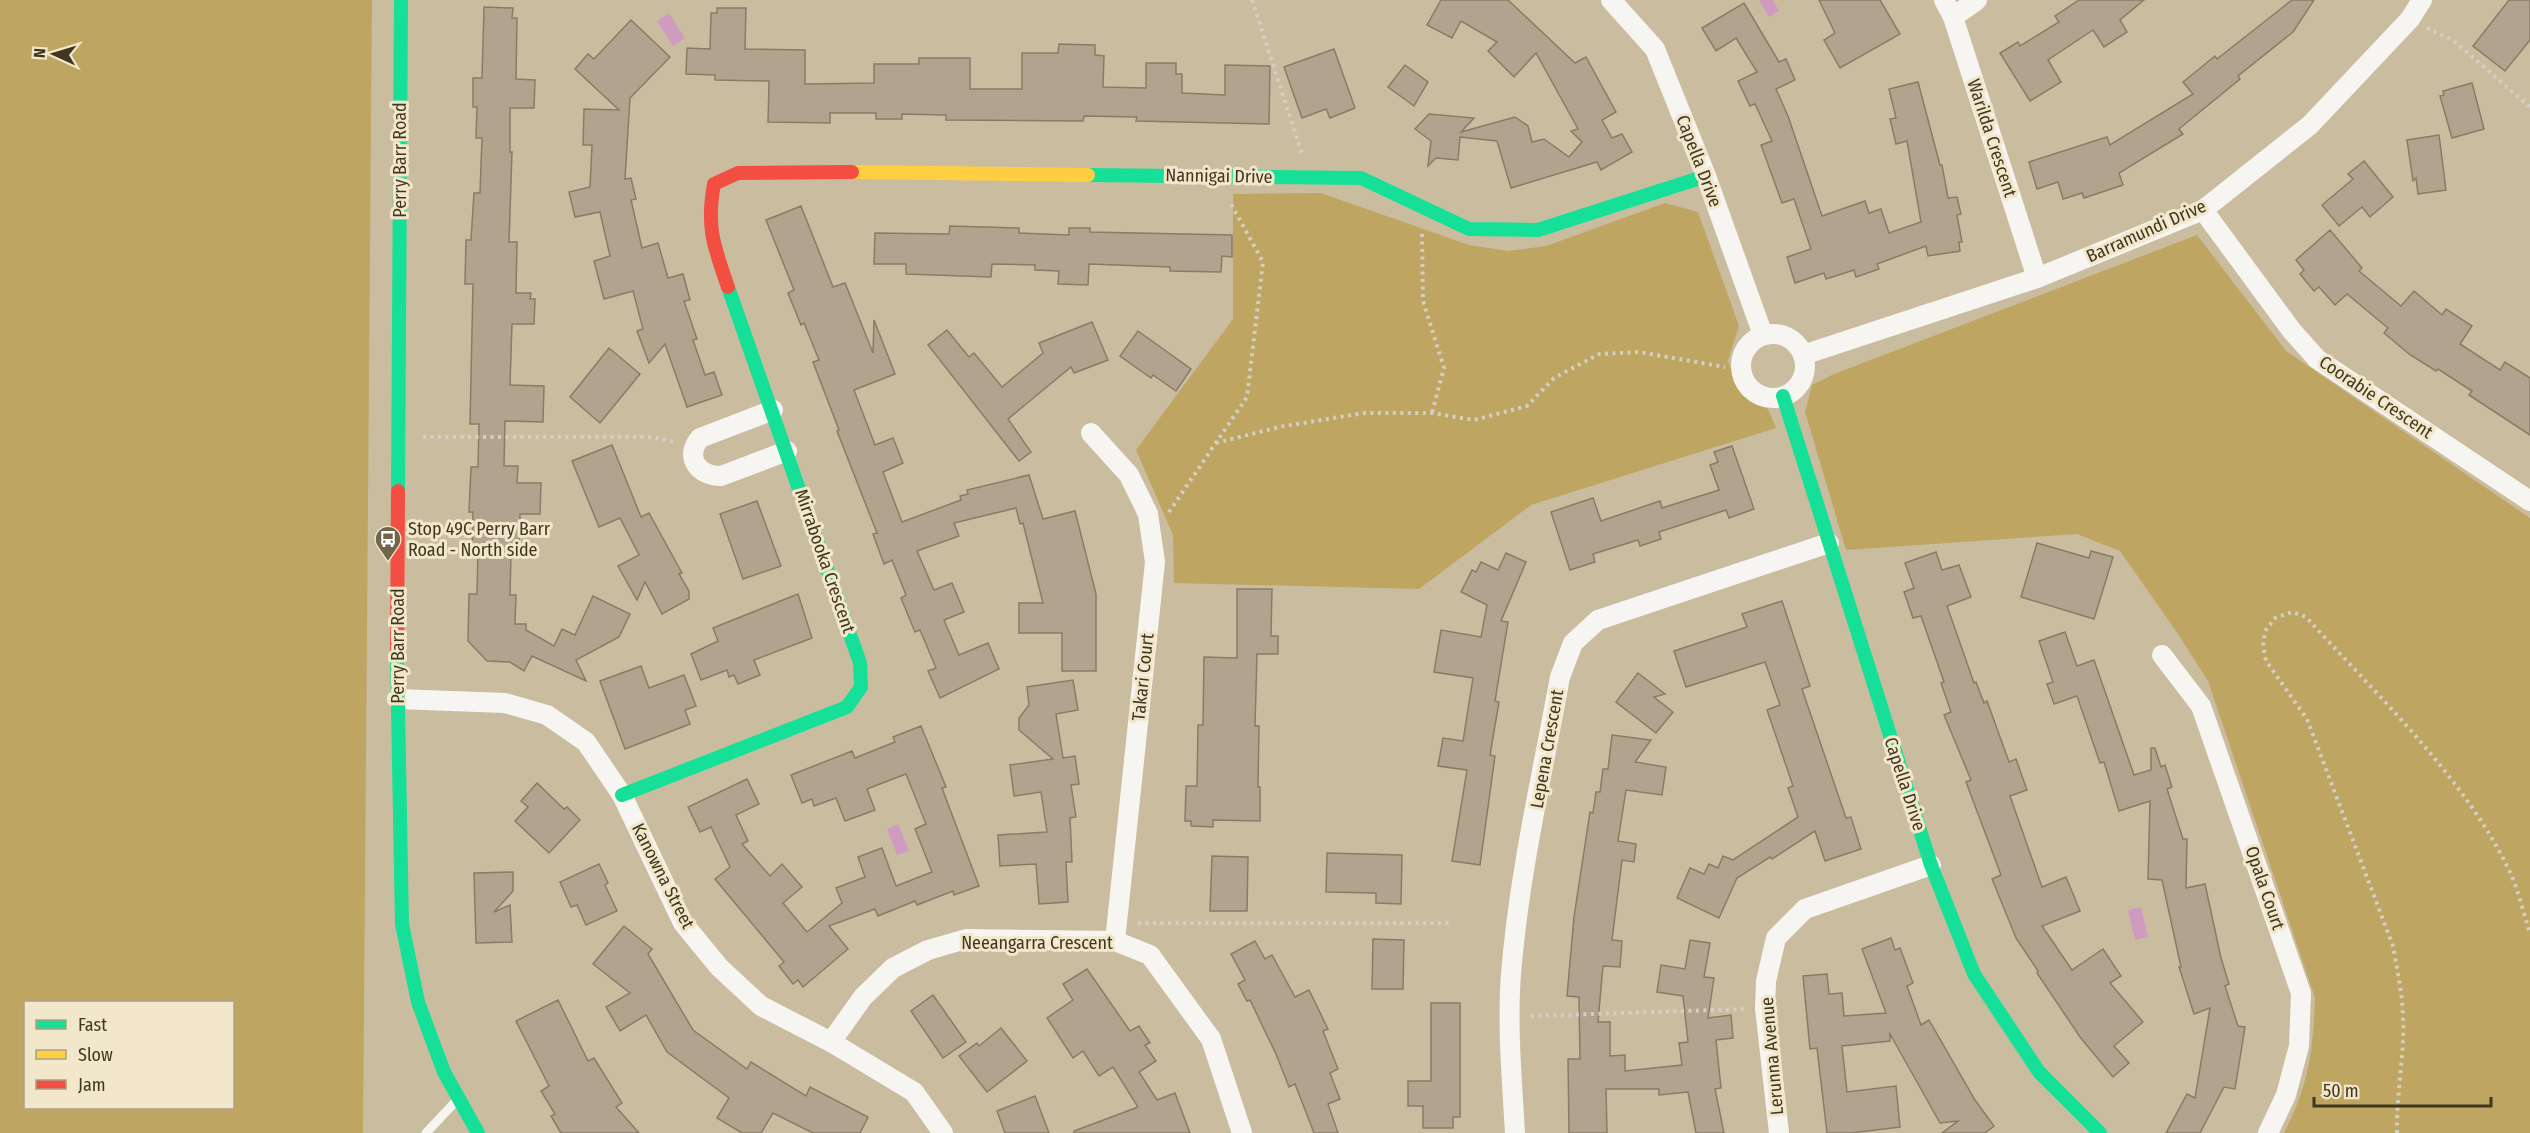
<svg xmlns="http://www.w3.org/2000/svg" width="2530" height="1133" viewBox="0 0 2530 1133" font-family="'Fira Sans Condensed',sans-serif">
<style>
.green{fill:#bfa562;fill-rule:evenodd}
.water{fill:#d09bc1}
.building{fill:#b1a38d;stroke:#897c66;stroke-width:1.5}
.lines{fill:none;stroke-linecap:round;stroke-linejoin:round}
.path{stroke:#d3cfc4;stroke-width:4;stroke-dasharray:3 4.5;stroke-linecap:butt}
.lane{stroke:#f7f5f1;stroke-width:9}
.street{stroke:#f7f5f1;stroke-width:20}
.fast{stroke:#16e098;stroke-width:14}
.slow{stroke:#ffcf43;stroke-width:14}
.jam{stroke:#f24e42;stroke-width:14}
.labels{text-anchor:middle;stroke-width:6;stroke-linejoin:round;paint-order:stroke}
.street-label{font-size:18px;fill:#403720;stroke:#f2e7cb}
.poi-label{font-size:18px;fill:#403720;stroke:#f2e7cb;text-anchor:start}
</style>
<rect width="100%" height="100%" fill="#cabd9f"/>
<g class="green">
<path d="M0 0H372L363 1133H0ZM26 1002H232V1108H26Z"/>
<polygon points="1321,193 1469,245 1508,251 1546,246 1665,203 1698,212 1739,326 1728,361 1741,394 1768,409 1776,428 1531,505 1419,589 1174,583 1173,535 1136,450 1233,319 1233,194"/>
<path d="M2197 235 2286 351 2530 518V1133H2284C2309 1084 2313 1052 2315 998L2208 681 2178 634 2120 551 2077 534 1846 550 1805 412 1812 385 1834 374Z"/>
</g>
<g class="water">
<polygon points="1759,0 1773,0 1779,11 1769,17"/>
<polygon points="669,13 685,38 673,46 657,21"/>
<polygon points="898,824 909,851 897,855 887,829"/>
<polygon points="2141,907 2148,937 2135,940 2128,910"/>
</g>
<g class="building">
<polygon points="1441,0 1508,0 1575,63 1586,57 1616,112 1602,120 1612,138 1622,134 1632,152 1601,170 1597,162 1511,188 1497,141 1460,137 1458,160 1436,158 1428,166 1431,141 1415,129 1429,114 1474,118 1461,132 1515,117 1528,126 1532,142 1544,139 1569,157 1582,142 1571,131 1578,129 1536,53 1514,77 1488,51 1497,42 1461,21 1452,38 1427,25"/>
<polygon points="1819,0 1880,0 1900,34 1840,68 1824,40 1835,33"/>
<polygon points="2079,0 2144,0 2120,20 2127,32 2104,47 2093,30 2048,60 2061,82 2030,101 2000,53 2018,42 2020,46 2059,22 2055,16"/>
<polygon points="2292,0 2314,0 2293,32 2238,76 2240,79 2179,129 2183,134 2119,173 2123,185 2084,198 2082,193 2063,199 2058,182 2037,189 2029,162 2107,137 2110,145 2193,94 2183,82 2215,56 2217,59"/>
<polygon points="2509,0 2530,0 2530,40 2505,71 2473,46"/>
<polygon points="1744,3 1779,62 1786,59 1795,80 1776,89 1788,116 1822,216 1865,201 1869,213 1881,209 1889,233 1921,222 1907,141 1896,144 1890,119 1896,118 1889,89 1918,82 1940,165 1942,165 1948,198 1957,197 1961,214 1957,215 1962,242 1959,242 1960,251 1928,256 1926,246 1877,264 1879,269 1856,277 1854,270 1826,279 1824,273 1795,283 1787,257 1811,249 1794,199 1782,203 1761,145 1772,141 1755,104 1750,106 1738,81 1757,72 1736,38 1716,51 1702,28"/>
<polygon points="484,7 513,8 512,18 517,18 516,79 535,80 534,108 510,108 510,152 512,152 509,242 517,242 516,293 531,293 530,299 535,299 534,324 512,324 510,385 544,386 543,422 505,421 504,466 518,466 517,483 541,483 540,514 520,514 519,554 511,554 510,595 516,595 515,624 526,624 526,630 554,646 562,629 575,635 593,596 630,614 619,637 576,660 586,681 532,656 524,671 510,662 487,661 468,641 469,594 477,594 478,548 472,548 473,512 469,512 471,467 478,467 479,424 470,424 473,284 465,284 466,240 471,240 474,193 480,193 482,138 476,138 477,107 473,107 473,78 482,78"/>
<polygon points="717,8 746,8 745,49 805,50 805,84 874,83 874,64 919,64 919,58 970,58 970,89 1022,89 1022,53 1058,53 1059,44 1095,45 1095,55 1104,56 1103,87 1146,88 1146,63 1176,63 1176,74 1182,74 1182,93 1225,95 1225,65 1270,66 1269,124 1136,121 1137,117 1084,116 1083,121 946,120 946,115 902,114 902,119 876,119 876,113 830,113 830,123 768,122 769,81 715,80 715,75 686,74 687,48 710,49 711,13 717,13"/>
<polygon points="631,20 670,57 630,98 625,179 631,178 636,199 631,200 642,248 658,243 668,278 683,274 690,300 684,301 697,339 693,340 705,375 714,372 722,395 687,407 665,344 649,363 637,331 643,329 633,291 604,299 594,261 610,256 600,212 575,217 569,192 590,187 592,145 583,145 584,109 619,110 575,69 588,54 594,59"/>
<polygon points="1334,49 1355,108 1330,118 1326,109 1302,118 1284,67"/>
<polygon points="1405,65 1428,82 1414,106 1388,87"/>
<polygon points="2472,83 2484,129 2452,138 2440,96 2444,95 2443,91"/>
<polygon points="2439,135 2446,190 2418,194 2416,178 2413,181 2407,140"/>
<polygon points="2364,161 2393,197 2370,217 2362,207 2339,226 2322,205 2353,179 2348,174"/>
<polygon points="801,206 833,287 845,283 873,353 874,320 895,374 854,390 875,445 893,438 903,463 883,472 902,522 961,500 960,496 968,494 967,490 1029,475 1043,519 1075,511 1096,594 1096,671 1062,671 1062,633 1019,633 1019,603 1043,603 1023,523 1020,524 1016,508 954,523 959,536 917,551 934,590 952,583 964,612 944,620 959,655 988,643 999,669 940,698 928,671 936,668 920,630 915,632 901,598 906,595 892,560 884,564 873,534 877,533 837,431 839,430 813,362 819,360 804,323 801,325 788,293 794,290 766,220"/>
<polygon points="950,226 1019,228 1019,233 1069,235 1069,228 1090,228 1090,232 1232,235 1232,257 1222,256 1221,272 1170,271 1170,267 1089,264 1088,285 1058,284 1059,271 1035,270 1035,265 992,264 991,277 906,274 906,264 874,264 875,233 949,234"/>
<polygon points="2330,230 2362,268 2359,271 2401,306 2414,291 2442,315 2446,309 2472,326 2460,344 2500,370 2505,362 2530,378 2530,435 2469,395 2472,391 2438,369 2436,371 2409,354 2384,333 2388,328 2347,294 2335,305 2319,287 2314,291 2300,274 2304,270 2296,260"/>
<polygon points="1092,322 1108,360 1074,373 1071,367 1008,419 1031,452 1019,461 928,345 947,330 969,357 974,353 1002,387 1043,353 1039,343"/>
<polygon points="1138,331 1191,369 1176,391 1153,375 1151,378 1120,356"/>
<polygon points="609,348 640,374 600,423 570,397"/>
<polygon points="612,445 641,517 649,513 682,573 679,574 689,591 689,599 662,614 645,582 637,600 618,566 639,555 620,518 599,527 572,461"/>
<polygon points="1732,446 1754,509 1729,518 1726,510 1659,532 1661,539 1640,546 1638,540 1593,554 1595,562 1570,570 1551,512 1593,498 1601,521 1660,501 1662,508 1719,490 1710,465 1718,462 1714,452"/>
<polygon points="757,501 781,566 743,579 720,514"/>
<polygon points="2037,543 2089,558 2091,551 2113,557 2094,619 2021,597"/>
<polygon points="1936,552 1942,570 1959,565 1971,597 1947,606 1974,683 1976,682 1984,703 1987,701 2009,762 2016,759 2027,790 2010,796 2042,887 2066,877 2080,911 2042,926 2072,970 2103,949 2121,976 2110,983 2143,1022 2114,1046 2129,1063 2113,1077 2080,1037 2037,973 2038,971 2016,938 1992,879 2001,875 1966,782 1971,780 1944,715 1951,712 1941,683 1944,682 1921,616 1913,618 1904,592 1914,588 1905,563"/>
<polygon points="1506,553 1526,562 1501,621 1508,622 1495,701 1499,702 1490,755 1495,756 1480,865 1452,861 1467,770 1438,766 1443,738 1463,741 1473,678 1434,672 1441,630 1481,637 1487,605 1461,592 1472,570 1476,572 1481,562 1498,570"/>
<polygon points="1237,589 1272,589 1271,636 1278,636 1278,654 1257,654 1255,726 1259,726 1258,787 1260,787 1260,821 1213,820 1213,827 1191,826 1191,821 1185,821 1186,786 1197,786 1198,725 1203,725 1204,657 1237,658"/>
<polygon points="798,594 812,638 754,660 760,675 738,684 734,675 729,677 727,670 701,680 691,654 718,641 713,628"/>
<polygon points="1782,601 1810,686 1802,689 1846,818 1851,817 1861,849 1825,861 1815,831 1772,859 1770,857 1737,878 1719,918 1677,898 1690,868 1704,874 1709,864 1718,868 1723,856 1733,860 1798,817 1788,788 1793,786 1767,710 1780,705 1765,662 1686,687 1674,651 1747,627 1742,614"/>
<polygon points="2065,632 2077,666 2094,660 2134,775 2151,770 2151,748 2155,748 2161,767 2165,765 2172,787 2167,789 2183,839 2187,839 2186,888 2205,884 2221,958 2229,984 2225,986 2238,1026 2245,1027 2235,1089 2224,1087 2200,1133 2166,1133 2187,1094 2195,1098 2210,1008 2194,1014 2179,967 2181,967 2162,880 2148,879 2150,801 2119,811 2104,762 2100,763 2077,696 2054,704 2047,684 2053,682 2039,641"/>
<polygon points="641,666 649,688 684,675 696,706 685,710 690,724 625,749 600,681"/>
<polygon points="1638,673 1665,694 1654,697 1673,712 1656,733 1616,702"/>
<polygon points="1073,680 1078,710 1056,714 1063,758 1075,756 1079,784 1071,785 1076,817 1070,818 1072,862 1066,862 1068,902 1039,904 1036,864 1000,866 998,835 1047,832 1041,792 1014,796 1010,765 1053,759 1019,730 1019,718 1029,705 1027,687"/>
<polygon points="921,726 946,787 942,788 979,886 954,895 953,891 917,905 915,901 878,916 875,909 829,926 848,949 803,987 798,980 793,984 779,966 784,962 715,879 730,867 711,827 700,832 688,807 747,779 759,804 736,815 748,841 742,844 770,876 782,864 802,887 783,903 807,932 842,903 836,888 865,877 858,857 882,848 896,886 932,872 915,829 926,824 906,774 867,789 875,810 845,821 836,798 814,806 812,799 802,803 791,775 852,751 855,758 895,742 893,737"/>
<polygon points="1612,735 1651,740 1635,762 1666,767 1662,795 1626,790 1618,841 1636,844 1634,862 1622,860 1612,940 1622,941 1620,967 1603,966 1598,1022 1610,1022 1610,1056 1625,1055 1625,1071 1682,1065 1679,1043 1688,1042 1683,996 1657,992 1661,965 1685,969 1690,940 1710,943 1704,977 1714,978 1708,1018 1731,1015 1733,1038 1716,1040 1721,1088 1715,1089 1724,1133 1696,1133 1688,1092 1659,1095 1659,1089 1606,1089 1607,1133 1569,1133 1568,1059 1580,1059 1579,997 1567,996 1574,917 1590,812 1593,813 1596,792 1600,792 1603,769 1608,769"/>
<polygon points="537,783 564,809 567,807 580,820 549,853 515,821 528,807 521,801"/>
<polygon points="1327,853 1402,855 1401,904 1376,903 1376,893 1326,892"/>
<polygon points="1212,856 1248,857 1247,911 1210,911"/>
<polygon points="599,864 608,883 605,885 617,911 586,925 577,905 571,907 560,882"/>
<polygon points="513,872 513,891 494,912 510,905 512,942 476,943 474,873"/>
<polygon points="624,926 652,949 648,954 693,1030 747,1069 751,1062 806,1096 810,1087 868,1117 860,1133 813,1133 773,1113 761,1133 742,1133 717,1118 729,1098 667,1052 646,1015 620,1031 606,1007 630,993 593,964"/>
<polygon points="1891,938 1895,950 1900,948 1913,983 1907,986 1921,1025 1929,1020 1975,1100 1994,1126 1985,1133 1942,1133 1958,1121 1940,1123 1890,1034 1890,1041 1842,1046 1847,1092 1896,1086 1900,1127 1851,1133 1827,1133 1817,1048 1810,1049 1803,976 1827,974 1829,994 1842,993 1844,1016 1886,1013 1862,949"/>
<polygon points="1373,939 1404,940 1403,989 1372,989"/>
<polygon points="1255,941 1265,959 1272,955 1295,997 1309,990 1328,1029 1323,1031 1338,1069 1330,1073 1340,1099 1328,1104 1338,1133 1314,1133 1295,1084 1289,1087 1276,1054 1250,1000 1247,1001 1238,984 1245,980 1231,954"/>
<polygon points="1087,969 1130,1031 1139,1026 1150,1043 1145,1045 1156,1061 1139,1072 1157,1100 1175,1093 1190,1133 1074,1133 1074,1131 1138,1107 1113,1067 1099,1076 1083,1051 1073,1058 1047,1018 1073,1000 1063,984"/>
<polygon points="933,995 966,1042 943,1058 911,1011"/>
<polygon points="558,1000 588,1061 594,1058 622,1103 616,1107 639,1133 561,1133 551,1116 555,1114 541,1091 549,1086 516,1021"/>
<polygon points="1431,1003 1460,1003 1460,1117 1453,1117 1453,1128 1423,1128 1423,1106 1408,1106 1408,1081 1431,1081"/>
<polygon points="1001,1028 1027,1061 987,1092 959,1056 977,1043 979,1046"/>
<polygon points="1035,1096 1049,1133 1005,1133 997,1111"/>
</g>
<g class="lines">
<g class="path">
<polyline points="1252,0 1302,154"/>
<polyline points="2427,28 2454,41 2530,107"/>
<polyline points="1422,234 1423,301 1444,368 1432,413"/>
<polyline points="423,437 651,437 676,442"/>
<polyline points="1216,443 1279,427 1364,413 1432,413 1474,420 1527,406 1554,378 1599,354 1639,352 1725,367"/>
<polyline points="1169,512 1247,397 1263,262 1230,202"/>
<polyline points="1138,923 1449,923"/>
<polyline points="1531,1016 1746,1009"/>
<path d="M2397 1133C2396 1094 2405 1055 2403 1015 2402 992 2397 969 2393 946L2307 719 2266 661 2263 646 2265 631 2275 618 2292 612 2306 617C2375 693 2463 776 2508 868 2518 888 2523 912 2530 933"/>
</g>
<polyline class="lane" points="426,1133 457,1100"/>
<g class="street">
<polyline points="1611,0 1655,49 1706,176 1763,335"/>
<polyline points="1944,0 1953,17 2037,278"/>
<polyline points="1953,17 1977,0"/>
<polyline points="2203,210 2292,331 2317,359 2530,501"/>
<circle cx="1773" cy="366" r="32"/>
<polyline points="1803,355 2037,278 2203,210 2310,125 2410,19 2422,0"/>
<path d="M773 410 700 438C684 457 698 476 721 476L787 451"/>
<polyline points="1091,433 1129,475 1148,514 1155,562 1115,941"/>
<polyline points="2162,655 2201,706 2301,993 2299,1046 2286,1095 2268,1133"/>
<polyline points="397,699 505,703 547,715 586,742 622,795 683,923 719,967 761,1006 831,1042 914,1092 943,1133"/>
<polyline points="831,1042 863,997 893,968 928,950 966,939 1115,941 1150,955 1211,1039 1242,1133"/>
<path d="M1515 1133C1512 1080 1507 1026 1511 974 1519 874 1542 776 1560 677L1573 643 1598 620 1829 543"/>
<polyline points="1779,1133 1765,1008 1766,981 1776,938 1805,909 1931,865"/>
</g>
<g class="fast">
<polyline points="1088,175 1361,178 1469,229 1538,230 1706,176"/>
<polyline points="1783,396 1931,865 1974,974 2039,1072 2100,1133"/>
<polyline points="398,491 401,0"/>
<polyline points="397,654 402,924 418,1002 444,1072 478,1133"/>
<polyline points="622,795 847,707 861,687 860,663 728,287"/>
</g>
<polyline class="slow" points="852,172 1088,175"/>
<g class="jam">
<path d="M728 287C714 247 706 227 714 184L738 173 852 172"/>
<polyline points="397,654 398,491"/>
</g>
</g>
<defs>
<g id="bus-pin" transform="scale(1.35)"><path d="M0 17L-7.5 6A9.5 9.5 0 1 1 7.5 6Z" fill="#70664c" stroke="#f2e7cb"/><path d="M-5-6H5V4H4V6H2V4H-2V6H-4V4H-5ZM-3.5-4V0h7V-4ZM-3.5 1.2v1.5H-2V1.2ZM2 1.2v1.5H3.5V1.2Z" fill="#fff"/></g>
</defs>
<g fill-rule="evenodd">
<use href="#bus-pin" x="388" y="539"/>
</g>
<g class="labels">
<g class="street-label">
<text transform="translate(1992 138) rotate(72)" y="6">Warilda Crescent</text>
<text transform="translate(400 160) rotate(-90)" y="6">Perry Barr Road</text>
<text transform="translate(1699 161) rotate(69)" y="6">Capella Drive</text>
<text transform="translate(1219 176) rotate(1)" y="6">Nannigai Drive</text>
<text transform="translate(2146 231) rotate(-24)" y="6">Barramundi Drive</text>
<text transform="translate(2376 397) rotate(34)" y="6">Coorabie Crescent</text>
<text transform="translate(825 561) rotate(71)" y="6">Mirrabooka Crescent</text>
<text transform="translate(398 646) rotate(-90)" y="6">Perry Barr Road</text>
<text transform="translate(1143 677) rotate(-84)" y="6">Takari Court</text>
<text transform="translate(1547 749) rotate(-80)" y="6">Lepena Crescent</text>
<text transform="translate(1905 784) rotate(72)" y="6">Capella Drive</text>
<text transform="translate(663 876) rotate(63)" y="6">Kanowna Street</text>
<text transform="translate(2265 888) rotate(71)" y="6">Opala Court</text>
<text x="1037" y="949">Neeangarra Crescent</text>
<text transform="translate(1772 1056) rotate(-95)" y="6">Lerunna Avenue</text>
</g>
<g class="poi-label">
<text x="408" y="535">Stop 49C Perry Barr<tspan x="408" dy="21">Road - North side</tspan></text>
</g>
</g>
<rect x="24" y="1001" width="210" height="108" fill="#f2e7cb" stroke="#aba187" stroke-width="1.5"/>
<rect x="36" y="1020" width="30" height="9" fill="#16e098" stroke="#aba187" stroke-width="1.5"/>
<text x="78" y="1031" font-size="18" fill="#403720">Fast</text>
<rect x="36" y="1050" width="30" height="9" fill="#ffcf43" stroke="#aba187" stroke-width="1.5"/>
<text x="78" y="1061" font-size="18" fill="#403720">Slow</text>
<rect x="36" y="1080" width="30" height="9" fill="#f24e42" stroke="#aba187" stroke-width="1.5"/>
<text x="78" y="1091" font-size="18" fill="#403720">Jam</text>
<g transform="translate(54 54) rotate(274)" stroke="#f2e7cb" stroke-width="4.5" paint-order="stroke">
<path d="M0-4.5L10 22L0 15L-10 22Z" fill="#403720"/>
<text y="-9" font-size="16" font-weight="bold" text-anchor="middle" fill="#403720">N</text>
</g>
<path d="M2314 1097v9h177v-9" fill="none" stroke="#403720" stroke-width="3"/>
<text x="2323" y="1097" font-size="18" fill="#403720" stroke="#f2e7cb" stroke-width="4.5" paint-order="stroke">50 m</text>
</svg>
